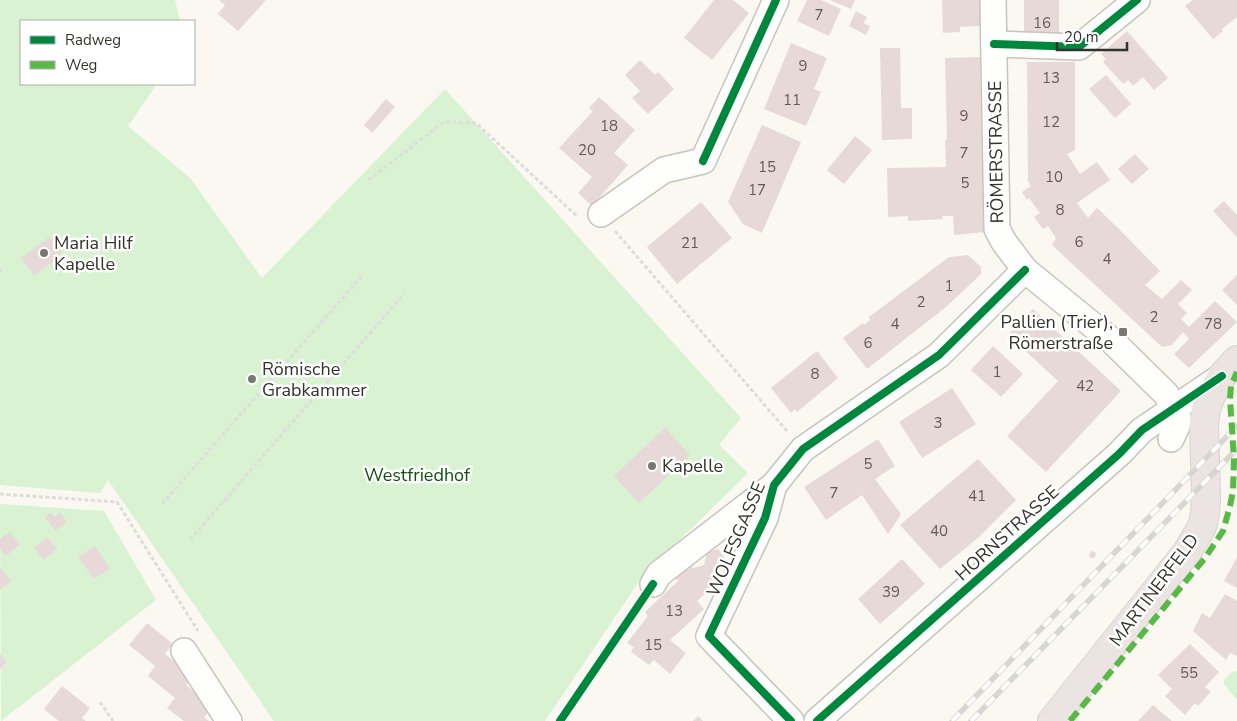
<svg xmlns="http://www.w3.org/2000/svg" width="1237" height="721" viewBox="0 0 1237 721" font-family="'Nunito Sans',sans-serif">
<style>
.green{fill:#d9f2d2}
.building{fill:#e8d9d9}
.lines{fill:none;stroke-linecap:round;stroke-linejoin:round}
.minor-casing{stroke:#c5c4be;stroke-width:28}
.major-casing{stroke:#d5d4cf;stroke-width:30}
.path{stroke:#dddddb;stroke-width:3;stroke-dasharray:4 2.5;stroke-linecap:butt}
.minor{stroke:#fefefd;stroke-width:25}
.major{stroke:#ece4e2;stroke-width:28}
.rail-casing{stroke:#d6d6d3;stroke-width:5.5}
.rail{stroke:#fff;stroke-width:4;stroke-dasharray:11;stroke-linecap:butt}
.quiet{stroke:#58b947;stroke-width:6;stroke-dasharray:12 6;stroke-linecap:butt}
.cycleway-casing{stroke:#fff;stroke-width:11}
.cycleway{stroke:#00873e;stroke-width:8}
.poi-dot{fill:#797771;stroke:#fff;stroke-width:2}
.labels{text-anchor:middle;stroke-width:5;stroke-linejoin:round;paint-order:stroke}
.number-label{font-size:15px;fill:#605c58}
.street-label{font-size:18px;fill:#33322d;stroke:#fff}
.poi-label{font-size:18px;fill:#33322d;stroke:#fff;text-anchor:start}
.park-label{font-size:18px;fill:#0f520e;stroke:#fff}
</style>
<rect width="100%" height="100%" fill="#faf8f0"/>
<g class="green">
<polygon points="0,0 175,0 180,21 21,21 21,84 157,84 128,126 190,178 262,278 445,89 741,418 719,445 748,473 642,577 545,721 274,721 108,480 100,493 0,485"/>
<polygon points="0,504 104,511 156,600 1,721"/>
<polygon points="1237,671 1237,700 1224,684 1224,680 1232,672"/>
</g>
<g class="building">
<polygon points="219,0 266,0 238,31 218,14 225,5"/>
<polygon points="714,0 733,0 749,13 712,60 684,38"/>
<polygon points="807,0 821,0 841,9 829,36 797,21"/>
<polygon points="830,0 855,0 851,9"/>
<polygon points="942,0 980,0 980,26 960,27 960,32 943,33"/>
<polygon points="1024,0 1059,0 1059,35 1024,34"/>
<polygon points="1193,0 1237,0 1237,17 1222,29 1223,31 1213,39 1185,6"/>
<polygon points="856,11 867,17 864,23 870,26 866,35 849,26"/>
<polygon points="1127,31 1168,78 1154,90 1143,77 1133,86 1128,80 1123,84 1103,62 1106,59 1101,54"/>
<polygon points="791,43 827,58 814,89 821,92 806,126 764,109"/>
<polygon points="880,48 900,48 901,108 912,108 912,139 882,140"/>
<polygon points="980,57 982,166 985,232 954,235 953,216 942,216 943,219 908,221 908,216 888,217 887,168 946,167 945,139 947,140 945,58"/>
<polygon points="640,60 655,75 658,72 674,89 648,114 632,98 640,91 625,75"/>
<polygon points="1027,62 1075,62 1075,150 1067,154 1080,174 1097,162 1110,180 1077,203 1088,218 1097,208 1118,228 1160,271 1145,285 1162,299 1181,280 1192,290 1178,304 1187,313 1181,319 1189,327 1215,301 1237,322 1189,368 1174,354 1189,339 1183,332 1172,345 1162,347 1052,245 1056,238 1048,226 1043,229 1034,217 1040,213 1029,198 1027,200 1022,192 1031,186 1028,181"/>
<polygon points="1106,75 1131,104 1115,118 1089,89"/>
<polygon points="599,97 635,130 614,153 628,165 592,206 578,193 592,177 559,148 593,111 589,108"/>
<polygon points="386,99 395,107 372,133 364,125"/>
<polygon points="762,125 801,142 762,233 743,224 728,202"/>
<polygon points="855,136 872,150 844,184 827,170"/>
<polygon points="1135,154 1149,169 1132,184 1118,169"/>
<polygon points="1224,201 1237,215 1237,237 1213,211"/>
<polygon points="701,202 732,238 677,284 647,247"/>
<polygon points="48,238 58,240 63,247 59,258 34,275 21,258"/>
<polygon points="968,255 981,267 981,274 946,307 867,369 843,338 863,323 864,325 870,320 869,317 949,257"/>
<polygon points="1237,275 1237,305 1222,290"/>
<polygon points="1033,309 1121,391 1046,472 1007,436 1058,381 1008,335"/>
<polygon points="993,346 1023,374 1001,397 971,370"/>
<polygon points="817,351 838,378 797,412 795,409 791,413 771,388"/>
<polygon points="952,388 976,424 922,458 899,422"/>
<polygon points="665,428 690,455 639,503 614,476"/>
<polygon points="878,439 895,466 875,479 901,514 888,534 862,495 826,520 804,487"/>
<polygon points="978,459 1016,500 979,537 940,569 900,525"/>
<polygon points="51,512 54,517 60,512 67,522 55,531 45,517"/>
<polygon points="9,532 20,544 6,556 0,549 0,539"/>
<polygon points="47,537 57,549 44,560 34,548"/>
<polygon points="95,546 110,569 94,579 78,557"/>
<polygon points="718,549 725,558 722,569 716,569 707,592 697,601 704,609 670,640 686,653 670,674 654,660 649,665 631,652 634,647 627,643 648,616 645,612 678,581 670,573 684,560 693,568 704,565 707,552"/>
<polygon points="1092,551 1095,552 1096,556 1093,558 1090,558 1089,554"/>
<polygon points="1237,557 1237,588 1224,581"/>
<polygon points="902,559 925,584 880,624 858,599"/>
<polygon points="0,567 11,581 0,590"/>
<polygon points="1225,594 1237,601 1237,656 1230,653 1226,660 1193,631 1202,613 1210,618"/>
<polygon points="147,623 173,644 165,654 193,676 186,685 213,707 204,717 209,721 184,721 167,708 175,698 148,676 155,666 129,645"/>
<polygon points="1190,644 1219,672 1205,687 1211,692 1198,706 1195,703 1185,715 1165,696 1172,689 1158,675"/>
<polygon points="0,654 7,662 0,669"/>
<polygon points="62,686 90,708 82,718 86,721 59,721 44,709"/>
<polygon points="1153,705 1172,721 1138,721"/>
<polygon points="698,716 703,721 693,721"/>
</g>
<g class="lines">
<g class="minor-casing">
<g id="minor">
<polyline points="993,0 997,229 1004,242 1025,270 1112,341 1166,394 1176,412 1178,418 1177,426 1171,439"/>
<polyline points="994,44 1079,47 1137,0"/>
<polyline points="601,214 664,170 703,161 776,0"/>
<polyline points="774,485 765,518 709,636 791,721"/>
<polyline points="653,584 659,574 774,485 803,449 939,355 1025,270"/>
<polyline points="184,651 229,721"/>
<polyline points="817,721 1119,454 1142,430 1222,376"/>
</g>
</g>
<g class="major-casing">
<polyline id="major" points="1052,721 1187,552 1199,532 1203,524 1205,513 1206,498 1204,425 1206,409 1211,396 1222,376 1237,360"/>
</g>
<g class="path">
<polyline points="368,180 444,122 476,123 578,217"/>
<polyline points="615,231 787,431"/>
<polyline points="0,271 2,270"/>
<polyline points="0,494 117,502 198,631"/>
<polyline points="162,504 362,276"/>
<polyline points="190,540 404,294"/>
<polyline points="100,702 113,721"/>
</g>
<use href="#minor" class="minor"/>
<use href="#major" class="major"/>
<g class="rail-casing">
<g id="rail">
<polyline points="952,721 1237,426"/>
<polyline points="971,721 1237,449"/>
</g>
</g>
<use href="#rail" class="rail"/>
<polyline class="quiet" points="1070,721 1205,558 1223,531 1230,506 1233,491 1234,459 1230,399 1231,386 1237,372"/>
<g class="cycleway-casing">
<g id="cycleway">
<polyline points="994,44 1079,47 1137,0"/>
<polyline points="703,161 776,0"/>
<polyline points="560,721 653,584"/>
<polyline points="791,721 709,636 765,518 774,485 803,449 939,355 1025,270"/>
<polyline points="817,721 1119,454 1142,430 1222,376"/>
</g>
</g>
<use href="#cycleway" class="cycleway"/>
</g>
<g class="poi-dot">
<circle cx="44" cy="253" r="5"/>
<rect x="1118" y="327" width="10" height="10" rx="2.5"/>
<circle cx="252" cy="379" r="5"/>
<circle cx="652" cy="466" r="5"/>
</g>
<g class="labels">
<g class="number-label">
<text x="819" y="20">7</text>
<text x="1042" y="28">16</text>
<text x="803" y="71">9</text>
<text x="1051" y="83">13</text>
<text x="792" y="105">11</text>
<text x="964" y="121">9</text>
<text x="1051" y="127">12</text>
<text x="609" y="131">18</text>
<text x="587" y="155">20</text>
<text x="964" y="158">7</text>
<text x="767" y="172">15</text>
<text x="1054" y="182">10</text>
<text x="965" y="188">5</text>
<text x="757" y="195">17</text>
<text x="1060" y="215">8</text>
<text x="1079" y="247">6</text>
<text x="690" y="248">21</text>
<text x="1107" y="264">4</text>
<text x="949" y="291">1</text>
<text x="921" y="307">2</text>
<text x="1154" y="322">2</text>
<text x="895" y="329">4</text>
<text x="1213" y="329">78</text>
<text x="868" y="348">6</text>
<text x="997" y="377">1</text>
<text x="815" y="379">8</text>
<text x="1085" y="391">42</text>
<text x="938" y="428">3</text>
<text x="868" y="469">5</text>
<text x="834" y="498">7</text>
<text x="977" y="501">41</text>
<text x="939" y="536">40</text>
<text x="891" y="597">39</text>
<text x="674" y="616">13</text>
<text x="653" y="650">15</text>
<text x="1189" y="678">55</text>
</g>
<g class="street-label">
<text transform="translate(996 152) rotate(-91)" y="6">RÖMERSTRASSE</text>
<text transform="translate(1007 533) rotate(-42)" y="6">HORNSTRASSE</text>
<text transform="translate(736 539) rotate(-67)" y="6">WOLFSGASSE</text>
<text transform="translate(1154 590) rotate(-53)" y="6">MARTINERFELD</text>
</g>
<g class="poi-label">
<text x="54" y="249">Maria Hilf<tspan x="54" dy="21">Kapelle</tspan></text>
<text x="1113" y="328" text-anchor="end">Pallien (Trier),<tspan x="1113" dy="21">Römerstraße</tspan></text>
<text x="262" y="375">Römische<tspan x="262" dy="21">Grabkammer</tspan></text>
<text x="662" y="472">Kapelle</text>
</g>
<g class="park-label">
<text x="417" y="481">Westfriedhof</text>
</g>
</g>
<rect x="20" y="20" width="175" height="65" fill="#ffffff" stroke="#adadab"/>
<rect x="30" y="36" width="25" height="8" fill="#00873e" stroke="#adadab"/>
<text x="65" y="45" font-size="15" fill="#33322d">Radweg</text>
<rect x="30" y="61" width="25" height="8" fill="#58b947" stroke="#adadab"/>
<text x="65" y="70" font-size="15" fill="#33322d">Weg</text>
<path d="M1057 42v8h70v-8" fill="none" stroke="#33322d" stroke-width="2.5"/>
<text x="1064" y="42" font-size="15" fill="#33322d" stroke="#ffffff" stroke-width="4" paint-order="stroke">20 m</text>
</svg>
